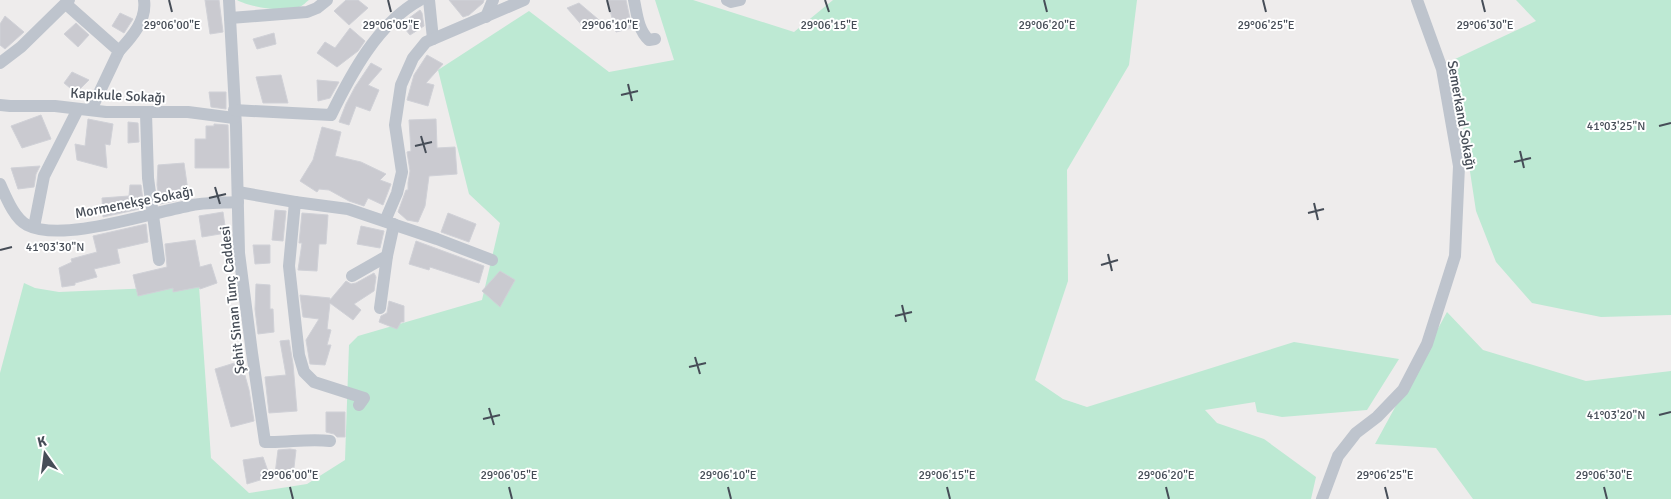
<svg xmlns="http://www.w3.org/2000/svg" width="1671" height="499" viewBox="0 0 1671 499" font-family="Signika,sans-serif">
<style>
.green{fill:#bde9d3}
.building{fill:#cacad0;stroke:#d0d1d7}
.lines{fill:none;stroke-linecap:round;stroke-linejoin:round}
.street{stroke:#bec4cd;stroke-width:12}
.ticks{fill:none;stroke:#464d57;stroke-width:2}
.labels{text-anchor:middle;stroke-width:4;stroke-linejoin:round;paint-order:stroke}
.street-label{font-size:14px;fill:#464d57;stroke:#fff}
.ticks-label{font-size:12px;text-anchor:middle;fill:#464d57;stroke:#fff;stroke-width:4;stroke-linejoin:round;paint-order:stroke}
</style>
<rect width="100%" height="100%" fill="#eeecec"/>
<g class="green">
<path d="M237 0H309C306 2 303 6 299 7 286 13 249 7 237 0Z"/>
<polygon points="655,0 693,0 794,32 833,0 1137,0 1129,65 1067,170 1068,281 1035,380 1063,399 1087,407 1294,342 1399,359 1367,410 1282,417 1257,412 1255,402 1205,410 1217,423 1264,439 1316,477 1311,499 0,499 0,373 24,283 35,288 59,292 199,286 211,458 249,493 307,484 345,460 349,345 358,336 482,300 500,223 469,194 438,70 529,11 609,72 674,60"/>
<polygon points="1516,0 1671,0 1671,315 1601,317 1532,303 1496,262 1476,211 1453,60 1536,21"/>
<polygon points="1447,312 1483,350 1586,381 1671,371 1671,499 1473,499 1436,448 1375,444"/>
</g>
<g class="building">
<polygon points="205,0 219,0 223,32 210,34"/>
<polygon points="346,0 358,0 368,8 349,25 334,11"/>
<polygon points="449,0 484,0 483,3 469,15 463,17"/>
<polygon points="607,0 626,0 632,28 616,32"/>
<polygon points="579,3 599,20 585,29 567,8"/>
<polygon points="420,10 422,13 424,26 410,35 401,24"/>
<polygon points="120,13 133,19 124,33 112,26"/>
<polygon points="5,16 24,32 5,49 0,45 0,24"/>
<polygon points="76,23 89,35 78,47 64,34"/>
<polygon points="350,28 365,41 358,51 337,67 317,53 325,42 335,48"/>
<polygon points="274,33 276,44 257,49 253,39"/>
<polygon points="427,55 443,64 426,83 434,85 428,106 407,100 414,75"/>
<polygon points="371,63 382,69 368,85 379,90 370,111 356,106 349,125 339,122 346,104 355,87"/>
<polygon points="72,72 89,80 76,93 64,83"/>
<polygon points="281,75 288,103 263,103 256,77"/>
<polygon points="317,80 339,82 330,98 318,101"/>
<polygon points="209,92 226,92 226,109 211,107"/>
<polygon points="41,115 51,139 22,148 11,126"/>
<polygon points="88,119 113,124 110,145 105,144 107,168 77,160 75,144 85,146"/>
<polygon points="436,119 437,148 455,147 457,174 429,176 425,206 418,222 407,220 398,212 406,190 408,190 408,183 410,171 407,152 411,151 409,120"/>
<polygon points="128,122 138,123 139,142 128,143"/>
<polygon points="214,124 228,125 229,168 195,168 195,139 206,139 206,126 214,126"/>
<polygon points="322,127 341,132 335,156 361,162 386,174 380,180 391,184 383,205 368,198 364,206 349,201 329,190 319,189 317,192 300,181 313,160"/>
<polygon points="184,163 189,198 160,204 157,185 158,165"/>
<polygon points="40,166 36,174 34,187 18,189 11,168"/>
<polygon points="130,185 141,185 144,208 103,217 102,198 129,196"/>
<polygon points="275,210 286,211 283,241 272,240"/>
<polygon points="223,212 226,233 202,237 199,216"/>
<polygon points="302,213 328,215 326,244 319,244 317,271 298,270 302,243 299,243"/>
<polygon points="448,213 476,224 469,242 441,232"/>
<polygon points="146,224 148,242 117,249 120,263 94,269 97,277 75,283 75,285 62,287 59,268 72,262 71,259 97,252 93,236"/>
<polygon points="361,226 384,231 380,248 357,244"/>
<polygon points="195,240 200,267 211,264 217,283 200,289 199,287 173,292 173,288 138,296 133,275 167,267 165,244"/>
<polygon points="416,241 484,266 479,283 430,267 429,270 409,264"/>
<polygon points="253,245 270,245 270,263 255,264"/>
<polygon points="500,271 515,280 500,307 482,291"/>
<polygon points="374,273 376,277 374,291 354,304 361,310 353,320 330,303 327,329 331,330 327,345 331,345 325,365 310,364 306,340 319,319 303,317 300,295 330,298 330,300 346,281 351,284 356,283"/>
<polygon points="256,284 270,285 270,309 273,309 274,332 258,334 255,309"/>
<polygon points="389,301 404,306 404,322 401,322 397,329 379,322 381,316 387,313"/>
<polygon points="289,340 293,364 297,411 269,413 265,377 286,375 280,341"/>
<polygon points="241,361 249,390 254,421 231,427 215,369"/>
<polygon points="326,412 345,412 345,437 337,437 334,434 326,432"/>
<polygon points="290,449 296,450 293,476 275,474 278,450"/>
<polygon points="263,457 270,477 247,484 243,460"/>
</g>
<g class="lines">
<g class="street">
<path d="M229 0 236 126 239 253 252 353 265 442C287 443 308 438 330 441"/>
<polyline points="429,0 433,39"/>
<path d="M634 0C637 14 638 30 649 40L655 39"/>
<polyline points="727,0 731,2 740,0"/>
<polyline points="66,4 119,51 91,110"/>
<polyline points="486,17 493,0"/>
<polyline points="230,18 307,12 317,8 327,0"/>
<path d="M119 51C132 37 147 20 144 0"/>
<polyline points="0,63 21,47 69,0"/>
<polyline points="0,105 10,106 55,106 106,112 188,112 234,118"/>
<path d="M234 110 331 115C351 74 378 23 420 0"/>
<polyline points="146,113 148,178 159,260"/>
<path d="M0 184C6 197 14 218 27 225 62 243 149 213 188 206 204 202 222 203 238 202"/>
<polyline points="238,192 295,202"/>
<polyline points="385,221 397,193 402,172 395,125 401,85 413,58 426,42 524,0"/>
<polyline points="34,227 44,176 78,109"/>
<polyline points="352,276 387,256 394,224"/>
<polyline points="380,308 387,256"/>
<polyline points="359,405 364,398 314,382 304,372 299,355 289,266 295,202 348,209 437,239 492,260"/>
<polyline points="1322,499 1338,456 1356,433 1377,417 1403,390 1427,344 1455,256 1459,166 1442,69 1417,0"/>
</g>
</g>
<path class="ticks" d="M169 0 172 12M388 0 391 12M607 0 610 12M825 0 829 12M1044 0 1047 12M1263 0 1266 12M1482 0 1485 12M628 84 632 101M621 95 638 91M1659 126 1671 123M421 136 426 153M415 146 432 142M1520 151 1524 168M1514 162 1531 158M215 187 220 204M209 198 226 194M1314 203 1318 220M1308 213 1324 209M0 250 12 247M1108 254 1112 271M1101 265 1118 260M902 305 906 322M895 316 912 312M695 357 700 374M689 367 706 363M489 408 494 425M1659 415 1671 412M483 419 500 415M290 487 293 499M509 487 512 499M728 487 731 499M947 487 950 499M1166 487 1169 499M1385 487 1388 499M1604 487 1607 499"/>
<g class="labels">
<g class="street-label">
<text transform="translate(118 95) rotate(3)" y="5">Kapıkule Sokağı</text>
<text transform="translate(1462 115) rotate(80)" y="5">Semerkand Sokağı</text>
<text transform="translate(134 202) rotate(-11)" y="5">Mormenekşe Sokağı</text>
<text transform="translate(232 300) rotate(-96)" y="5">Şehit Sinan Tunç Caddesi</text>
</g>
</g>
<g class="ticks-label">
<text x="172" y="29">29°06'00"E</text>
<text x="391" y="29">29°06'05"E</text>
<text x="610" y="29">29°06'10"E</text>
<text x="829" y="29">29°06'15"E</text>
<text x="1047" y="29">29°06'20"E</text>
<text x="1266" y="29">29°06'25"E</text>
<text x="1485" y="29">29°06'30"E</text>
<text x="1616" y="130">41°03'25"N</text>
<text x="55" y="251">41°03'30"N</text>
<text x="1616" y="419">41°03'20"N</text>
<text x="290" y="479">29°06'00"E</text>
<text x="509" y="479">29°06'05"E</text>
<text x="728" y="479">29°06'10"E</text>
<text x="947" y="479">29°06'15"E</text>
<text x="1166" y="479">29°06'20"E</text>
<text x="1385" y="479">29°06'25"E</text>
<text x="1604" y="479">29°06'30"E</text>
</g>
<g transform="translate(45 454) rotate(346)" stroke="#ffffff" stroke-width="4" paint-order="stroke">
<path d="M0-4L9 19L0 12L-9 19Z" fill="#464d57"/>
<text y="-8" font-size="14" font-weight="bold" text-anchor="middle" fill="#464d57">K</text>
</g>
</svg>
